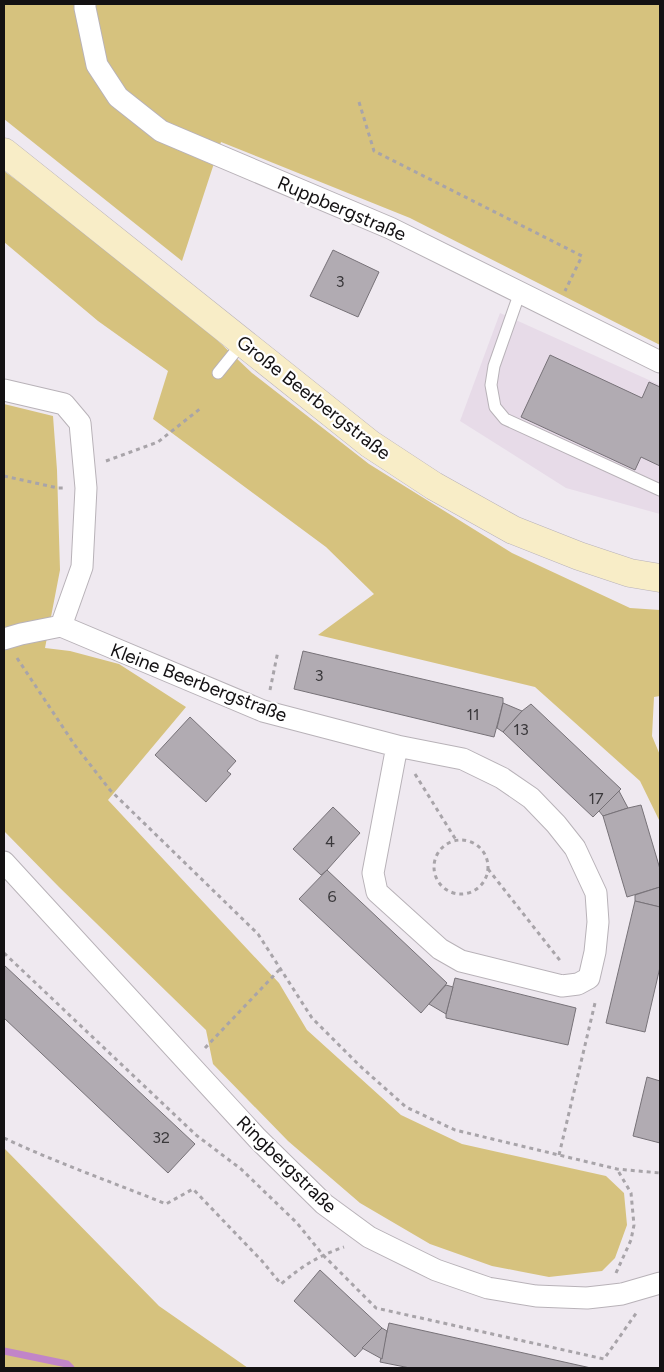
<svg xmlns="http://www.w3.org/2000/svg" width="664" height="1372" viewBox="0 0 664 1372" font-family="Figtree,sans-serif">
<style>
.built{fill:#e7dbe8}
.green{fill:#d6c27e}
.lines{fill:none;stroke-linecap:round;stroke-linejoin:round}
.stream{stroke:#c185c8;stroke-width:7}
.building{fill:#b1abb2;stroke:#777278}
.lane-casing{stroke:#b8b2b8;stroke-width:13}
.street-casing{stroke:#b8b2b8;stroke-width:23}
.secondary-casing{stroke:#b8b2b8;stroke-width:29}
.path{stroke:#a8a4a9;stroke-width:3;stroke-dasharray:4 4;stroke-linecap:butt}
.lane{stroke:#fff;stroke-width:11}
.street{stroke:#fff;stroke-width:21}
.secondary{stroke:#f8edc7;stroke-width:28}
.labels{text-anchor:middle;stroke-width:4.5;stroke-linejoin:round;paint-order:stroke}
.number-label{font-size:16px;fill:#3a383b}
.street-label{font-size:19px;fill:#131113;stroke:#fff}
</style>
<rect width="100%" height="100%" fill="#efe9f0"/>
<polygon class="built" points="500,313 660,385 660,514 566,488 460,421"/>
<g class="green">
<polygon points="4,4 660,4 660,345 410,218 221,142 182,261 4,119"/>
<polygon points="4,171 39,197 216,339 252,373 369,464 512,553 630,608 660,610 660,696 654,697 652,736 660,755 660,822 640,781 535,687 318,635 374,594 326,547 153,419 168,371 98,321 4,242"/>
<polygon points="4,404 53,416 57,470 60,570 45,648 70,651 119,664 186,707 108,800 279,983 307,1030 401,1115 462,1144 606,1176 624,1193 627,1225 615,1258 602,1271 549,1277 492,1266 430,1244 360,1203 288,1141 213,1064 206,1030 59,887 4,831"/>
<polygon points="4,1148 159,1306 248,1368 4,1368"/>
</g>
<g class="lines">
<polyline class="stream" points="4,1351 67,1364 71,1368"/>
</g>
<g class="building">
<polygon points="333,250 379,272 358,317 310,296"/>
<polygon points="550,355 642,398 649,382 660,387 660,466 641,457 635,470 521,417"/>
<polygon points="303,651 503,698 503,703 494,737 294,689"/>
<polygon points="503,703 522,711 503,732 497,728"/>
<polygon points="531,704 621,789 593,817 503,732 522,711"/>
<polygon points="190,717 236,761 227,771 231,774 206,802 155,755"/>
<polygon points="619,791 628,808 603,816 599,811"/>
<polygon points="641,805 660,869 660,887 627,897 603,816 628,808"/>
<polygon points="333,807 360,833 327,870 321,875 293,849"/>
<polygon points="327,870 447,983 421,1013 299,899"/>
<polygon points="660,887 660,907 635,901 635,895"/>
<polygon points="635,901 660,907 660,967 645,1032 606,1023"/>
<polygon points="4,965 195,1144 168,1173 4,1018"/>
<polygon points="455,978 576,1008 568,1045 446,1018 446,1014"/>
<polygon points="446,985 453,987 446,1014 429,1004"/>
<polygon points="647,1077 660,1081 660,1143 633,1136"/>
<polygon points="320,1270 382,1328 355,1357 294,1301"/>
<polygon points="389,1323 591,1368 410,1368 380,1362"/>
<polygon points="382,1328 387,1331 382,1359 362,1348"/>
</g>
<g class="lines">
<g class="lane-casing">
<g id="lane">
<polyline points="520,292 494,366 491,385 495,407 505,419 660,490"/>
<polyline points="218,373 243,342"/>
</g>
</g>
<g class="street-casing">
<g id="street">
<polyline points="85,4 85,8 97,65 118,97 161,131 390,228 660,362"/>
<polyline points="4,390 64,404 80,423 86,488 82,567 61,626 21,634 4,639"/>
<polyline points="61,626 263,711 397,746 373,873 377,892 440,949 461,961 562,986 578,984 589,978 595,952 598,922 596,893 575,848 556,824 531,798 502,778 463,759 397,746"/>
<polyline points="4,862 257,1138 324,1204 369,1237 436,1270 488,1288 536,1296 587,1298 605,1296 622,1294 660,1283"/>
</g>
</g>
<g class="secondary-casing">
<polyline id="secondary" points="4,152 370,444 434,486 513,530 579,556 630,573 660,578"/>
</g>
<g class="path">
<polyline points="359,102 374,151 582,256 565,291"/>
<polyline points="106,461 158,442 201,408"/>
<polyline points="4,476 58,488 65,488"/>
<polyline points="17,658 74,744 110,790 258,934 312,1018 360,1066 406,1107 455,1130 617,1169 660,1173"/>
<polyline points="270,690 278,651"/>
<polyline points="415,774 456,840"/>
<circle cx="461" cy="867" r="27"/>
<polyline points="488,869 562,963"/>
<polyline points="4,953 196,1135 241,1169 297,1223 323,1255 376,1308 604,1359 637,1312"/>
<polyline points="205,1048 280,969"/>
<path d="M4 1138C57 1163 112 1182 166 1204L193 1189 262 1261 281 1284C302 1266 318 1256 344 1247"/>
<polyline points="559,1155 595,1003 593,1001"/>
<polyline points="616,1273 631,1240 634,1225 631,1193 617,1169"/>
</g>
<use href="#lane" class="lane"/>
<use href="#street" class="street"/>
<use href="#secondary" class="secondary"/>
</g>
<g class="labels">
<g class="number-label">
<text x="340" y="287">3</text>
<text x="319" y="681">3</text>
<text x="473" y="720">11</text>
<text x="521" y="735">13</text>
<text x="596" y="804">17</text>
<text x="330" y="847">4</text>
<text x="332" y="902">6</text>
<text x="161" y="1143">32</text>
</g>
<g class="street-label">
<text transform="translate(342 208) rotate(23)" y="7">Ruppbergstraße</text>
<text transform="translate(314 397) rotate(38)" y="7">Große Beerbergstraße</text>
<text transform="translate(199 682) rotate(21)" y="7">Kleine Beerbergstraße</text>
<text transform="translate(287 1164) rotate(44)" y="7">Ringbergstraße</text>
</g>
</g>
<rect width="664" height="1372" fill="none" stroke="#131113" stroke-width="10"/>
</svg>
